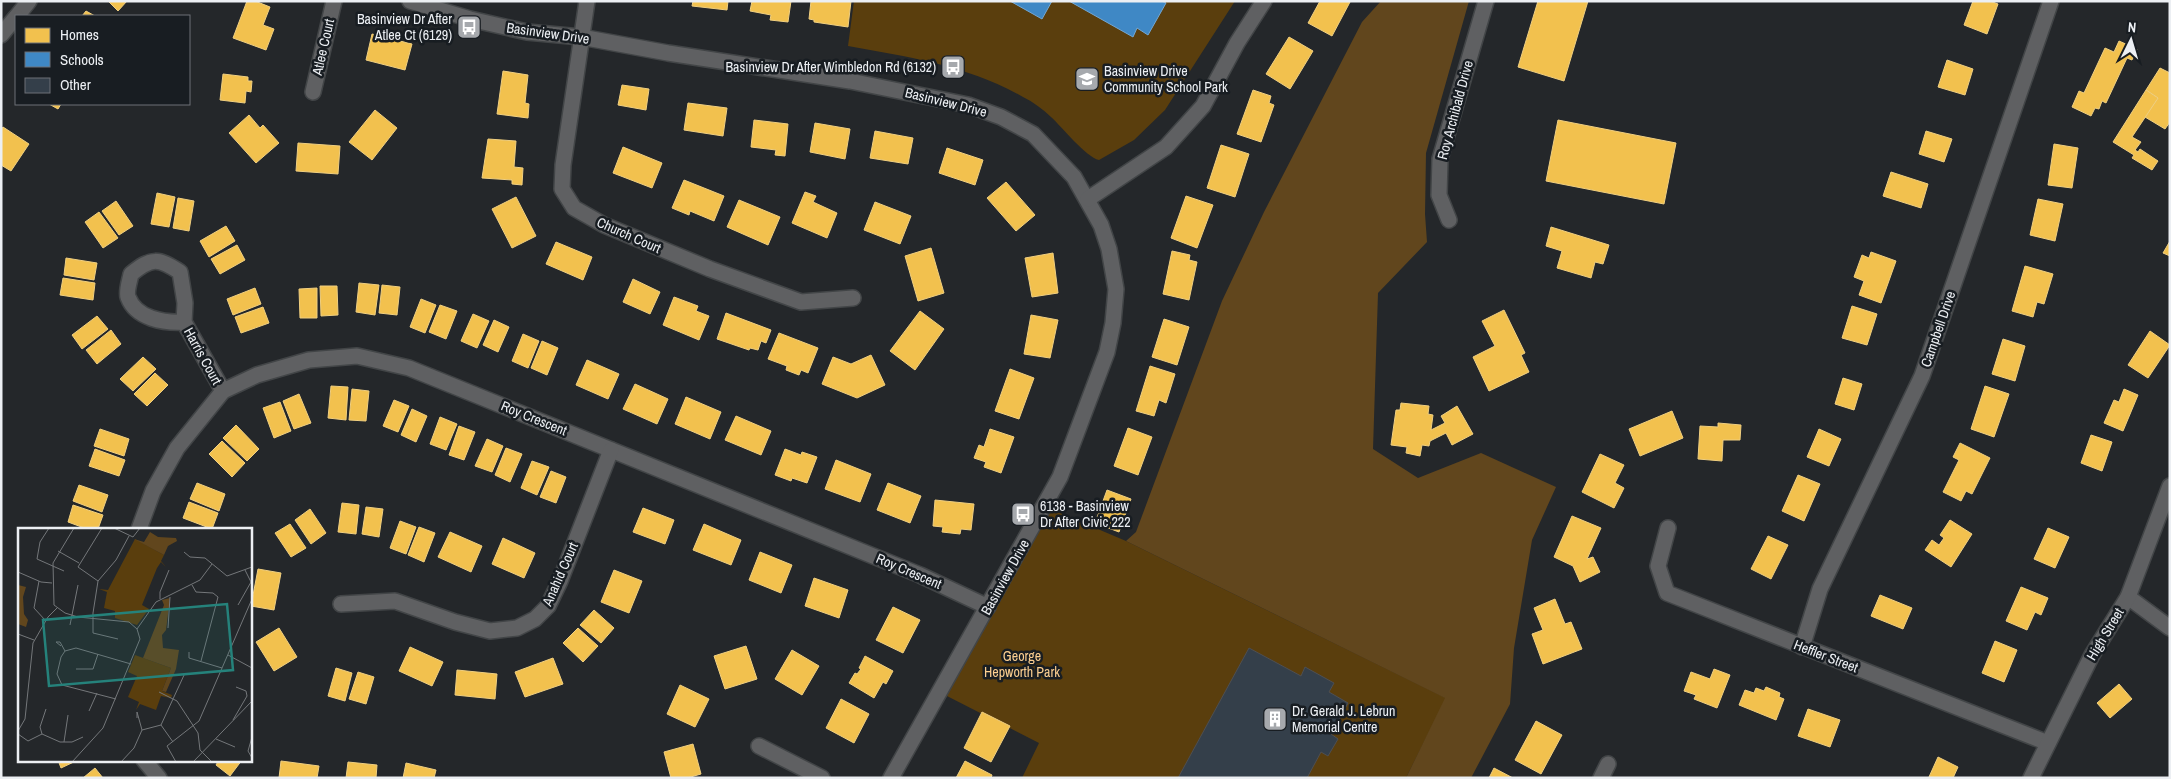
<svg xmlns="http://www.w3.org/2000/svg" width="2171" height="779" viewBox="0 0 2171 779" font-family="'Archivo Narrow',sans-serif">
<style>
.green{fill:#5a3e0d}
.forest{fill:#61461d}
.homes{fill:#f2c14e;stroke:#f0cf80}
.schools{fill:#3f88c5;stroke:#73a7d3}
.building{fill:#343f4a;stroke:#4e4f52}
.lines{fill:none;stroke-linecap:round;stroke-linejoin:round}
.minor-casing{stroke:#424547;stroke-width:18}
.minor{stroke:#5f6062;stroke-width:15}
.labels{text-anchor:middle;stroke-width:5;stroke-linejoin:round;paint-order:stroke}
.poi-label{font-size:14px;fill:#eceff3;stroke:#181d22;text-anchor:start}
.street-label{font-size:14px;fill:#eceff3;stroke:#181d22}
.park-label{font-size:14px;fill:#fccf90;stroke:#181d22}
.inset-road{fill:none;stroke:#74777a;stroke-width:1}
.view{fill:#25827b;fill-opacity:0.15;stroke:#25827b;stroke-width:2.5}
.inset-edge{fill:none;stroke:#eceff3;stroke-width:2.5}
</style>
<rect width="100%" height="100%" fill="#24272a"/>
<g class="green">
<path d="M854 1H1235L1165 110 1134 140 1099 160C1086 157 1062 127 1051 117 1043 109 1033 102 1023 97 969 66 909 57 848 46Z"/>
<polygon points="1046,507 1126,541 1446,698 1406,778 1022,778 1039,743 945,695"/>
</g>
<polygon class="forest" points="1381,1 1469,1 1426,153 1425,214 1427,242 1378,293 1373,449 1418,478 1481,453 1556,487 1532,540 1514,648 1510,704 1471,778 1406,778 1445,698 1126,541 1136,532 1222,301 1264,212 1362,22"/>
<g class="homes">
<polygon points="108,1 127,1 118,11"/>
<polygon points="247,1 255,1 270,7 263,25 274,29 266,50 233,38"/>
<polygon points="693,1 728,1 727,10 692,6"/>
<polygon points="752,1 791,1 788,22 770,20 771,15 750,11"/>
<polygon points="811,1 851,1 848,27 814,22 814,20 809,19"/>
<polygon points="1320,1 1350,2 1332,36 1308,23"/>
<polygon points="1538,1 1588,1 1564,81 1518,67"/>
<polygon points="1973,1 1990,1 1998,4 1987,34 1964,25"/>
<polygon points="86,11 95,16 82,16"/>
<polygon points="372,34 412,44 405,70 366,60"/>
<polygon points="1289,37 1313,51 1290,89 1266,74"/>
<polygon points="2119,41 2137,49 2132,60 2127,58 2106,103 2102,101 2099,109 2095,108 2091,116 2072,107 2079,91 2084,93 2105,48 2114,52"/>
<polygon points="1947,60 1973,69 1965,95 1938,87"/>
<polygon points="2160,68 2170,73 2170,122 2165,129 2145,117 2158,98 2146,90"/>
<polygon points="503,71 528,75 525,103 529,104 528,118 497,114"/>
<polygon points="223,74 248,77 248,81 252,81 251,92 246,91 245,103 220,100"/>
<polygon points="622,85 649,89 646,110 618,105"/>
<polygon points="1253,90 1271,96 1269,103 1274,105 1261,142 1237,134"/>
<polygon points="2146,90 2158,98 2132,137 2141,142 2135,150 2138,152 2140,149 2158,161 2152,170 2132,158 2134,155 2113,142"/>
<polygon points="688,103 727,108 723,136 684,130"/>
<polygon points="49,104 61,104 58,109"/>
<polygon points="375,110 397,128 372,160 349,142"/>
<polygon points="249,115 260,128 263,125 279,143 256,163 229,133"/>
<polygon points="754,120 788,124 785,156 775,155 776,150 751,147"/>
<polygon points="1558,120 1676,143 1664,204 1546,181"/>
<polygon points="815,123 850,129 845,159 810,152"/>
<polygon points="3,127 29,144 11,171 1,165 1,130"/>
<polygon points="875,131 913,138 908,164 870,158"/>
<polygon points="1926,131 1952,139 1944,162 1919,154"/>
<polygon points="488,139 516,141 514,167 523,168 522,185 512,184 512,180 482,178"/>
<polygon points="298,143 340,146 338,174 296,171"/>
<polygon points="2054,144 2078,148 2072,188 2048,185"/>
<polygon points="1221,145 1249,154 1235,197 1207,188"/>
<polygon points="623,147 662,163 652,188 613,173"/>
<polygon points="947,148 983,160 975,185 939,173"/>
<polygon points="1891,172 1928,184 1921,208 1883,196"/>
<polygon points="684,180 724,196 714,221 690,211 689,215 672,208"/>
<polygon points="1006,182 1035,215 1016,231 987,198"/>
<polygon points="805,192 816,196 813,202 837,213 827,238 792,223"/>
<polygon points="157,193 175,197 169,227 151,224"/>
<polygon points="1186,196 1213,205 1197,248 1171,238"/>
<polygon points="516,197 536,236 512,248 492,209"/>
<polygon points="178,198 194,201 189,231 173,228"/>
<polygon points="2038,199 2063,204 2055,241 2030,235"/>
<polygon points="739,200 780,217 768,245 727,227"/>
<polygon points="116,201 133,226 119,235 102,211"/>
<polygon points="875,202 911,216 900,244 864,230"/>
<polygon points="99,212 118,238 103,248 85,222"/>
<polygon points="226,226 235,241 209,257 200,241"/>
<polygon points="1551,227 1609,245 1603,264 1595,262 1591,278 1557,268 1562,251 1546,246"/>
<polygon points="2170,241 2170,256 2163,253"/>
<polygon points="556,242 592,257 583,280 546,264"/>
<polygon points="237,245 245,260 220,274 211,259"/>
<polygon points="931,248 944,293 918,301 905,256"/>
<polygon points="1172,251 1190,255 1189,260 1197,262 1189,300 1163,294"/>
<polygon points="1871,252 1896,261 1881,303 1859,295 1864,281 1854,277 1862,255 1869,258"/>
<polygon points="1053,253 1058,293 1032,297 1025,258"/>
<polygon points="66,258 97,263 94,280 64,275"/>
<polygon points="2025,266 2053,274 2044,304 2037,302 2033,317 2012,311"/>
<polygon points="63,278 95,283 93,300 60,295"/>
<polygon points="633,279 660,292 650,314 623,302"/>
<polygon points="359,283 379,285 375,315 356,312"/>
<polygon points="382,285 400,287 397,315 379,313"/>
<polygon points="320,286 337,286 338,315 321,316"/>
<polygon points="255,288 261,304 233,315 227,299"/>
<polygon points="317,288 317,318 300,318 299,289"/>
<polygon points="674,297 698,306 696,311 709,316 699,340 663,325"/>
<polygon points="421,299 436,305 425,333 410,327"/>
<polygon points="440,305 457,311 446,339 429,332"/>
<polygon points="1852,306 1877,314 1867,345 1842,338"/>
<polygon points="263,307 269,323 241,333 235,317"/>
<polygon points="1504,310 1525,353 1521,355 1529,372 1489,391 1473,357 1495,346 1482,321"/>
<polygon points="920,311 944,329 915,370 890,351"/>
<polygon points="726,313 771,330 766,343 761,341 758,350 750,348 749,350 717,339"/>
<polygon points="473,314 489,321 477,348 461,341"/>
<polygon points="1031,315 1058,320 1050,358 1024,354"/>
<polygon points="97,316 108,329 82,349 72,335"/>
<polygon points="1164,319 1189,327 1177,365 1152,357"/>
<polygon points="494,320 509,327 498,352 483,345"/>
<polygon points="111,330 121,344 97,364 86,350"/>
<polygon points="2150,331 2170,345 2148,378 2128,365"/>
<polygon points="779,333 818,348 808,373 801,370 799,375 786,370 787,366 768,359"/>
<polygon points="523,334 539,341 528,368 512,361"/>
<polygon points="2003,339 2025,346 2015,381 1992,374"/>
<polygon points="542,341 558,348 547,375 531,368"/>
<polygon points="871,355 885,385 857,398 822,384 833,357 851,364"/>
<polygon points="143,357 156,369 133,391 120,379"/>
<polygon points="587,360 619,374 608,399 576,385"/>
<polygon points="1150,366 1175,374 1166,403 1159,400 1154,416 1136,411"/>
<polygon points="1010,369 1034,378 1019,419 995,411"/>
<polygon points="155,373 168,385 147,406 134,394"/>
<polygon points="1843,378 1862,384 1854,410 1835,404"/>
<polygon points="635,384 668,399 657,424 623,409"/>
<polygon points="331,386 348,387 346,420 328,418"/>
<polygon points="1985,386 2009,394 1994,437 1971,429"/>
<polygon points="352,389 369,391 366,421 349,420"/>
<polygon points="2124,389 2138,395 2123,431 2104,423 2114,400 2119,402"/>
<polygon points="299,394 311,423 294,429 283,401"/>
<polygon points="686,397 721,412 710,439 675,424"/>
<polygon points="394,400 409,406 398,432 383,426"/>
<polygon points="280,402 291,431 274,438 263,408"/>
<polygon points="1401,403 1429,406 1428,414 1433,415 1431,430 1445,423 1441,416 1457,406 1473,434 1452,445 1446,433 1430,441 1429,446 1422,445 1420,456 1406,453 1407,447 1391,445 1396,410 1400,410"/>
<polygon points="412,409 427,416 416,442 401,435"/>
<polygon points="1672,411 1683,438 1640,456 1629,429"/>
<polygon points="736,416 771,431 761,455 725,440"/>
<polygon points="440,417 457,424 446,450 430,444"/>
<polygon points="1718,423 1741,425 1740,440 1723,440 1722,461 1698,459 1700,426 1718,427"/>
<polygon points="236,425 259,449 247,461 223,438"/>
<polygon points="459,426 475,432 464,460 449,455"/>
<polygon points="1128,428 1152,437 1138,475 1114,466"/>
<polygon points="100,429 129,439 124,456 94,446"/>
<polygon points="990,429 1014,437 1001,473 984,467 986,462 974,458 979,445 984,447"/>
<polygon points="1819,429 1841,439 1829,466 1807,457"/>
<polygon points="2091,435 2112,442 2102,471 2081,463"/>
<polygon points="487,439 503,446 492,472 475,466"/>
<polygon points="222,441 245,463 232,477 209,454"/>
<polygon points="1960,443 1990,458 1972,494 1966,491 1961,501 1943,492 1959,460 1953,457"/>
<polygon points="506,448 522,454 510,482 495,475"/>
<polygon points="95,449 125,460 119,476 89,466"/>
<polygon points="785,449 801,455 802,452 817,457 807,483 792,478 791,481 775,475"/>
<polygon points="1600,454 1624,465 1615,483 1624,488 1614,508 1582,492"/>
<polygon points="836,460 871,474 860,502 825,489"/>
<polygon points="532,461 549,467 537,495 521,488"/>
<polygon points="551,471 566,477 556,503 540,497"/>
<polygon points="1798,475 1820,484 1804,521 1782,511"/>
<polygon points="197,483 225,494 219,511 190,499"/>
<polygon points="888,483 921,496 910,523 877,510"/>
<polygon points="79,485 108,495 102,512 73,501"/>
<polygon points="1107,490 1131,499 1119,532 1095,523"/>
<polygon points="935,500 974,504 971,530 961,529 960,534 942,532 943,527 933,526"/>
<polygon points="189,502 218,513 212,529 183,518"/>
<polygon points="342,503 359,505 356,534 338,532"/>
<polygon points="73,505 103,515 98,529 87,529 68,522"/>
<polygon points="366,507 383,509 379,537 362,534"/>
<polygon points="643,508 674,520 665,544 633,532"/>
<polygon points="310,509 326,533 311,544 295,520"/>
<polygon points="1572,516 1601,528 1587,559 1593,557 1600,572 1580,582 1573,566 1554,557"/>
<polygon points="1950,520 1972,534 1951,567 1925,550 1932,540 1939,545 1944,538 1940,535"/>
<polygon points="400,521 416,527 406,554 390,548"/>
<polygon points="290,524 306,548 291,557 275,533"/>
<polygon points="704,524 741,540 731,565 693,550"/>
<polygon points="419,527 435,533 424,562 408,555"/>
<polygon points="2048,528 2069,537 2055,568 2034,559"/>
<polygon points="450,532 482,546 471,572 438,557"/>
<polygon points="1768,536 1788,545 1771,579 1751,569"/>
<polygon points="503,538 535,553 524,578 492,564"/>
<polygon points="760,552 792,565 781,593 749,580"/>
<polygon points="258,569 281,573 274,610 251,606"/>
<polygon points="614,570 642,581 629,613 601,602"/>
<polygon points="814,578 848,590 839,618 805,606"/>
<polygon points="2021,587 2048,598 2041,615 2035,612 2027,630 2006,621"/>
<polygon points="1880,595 1912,608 1903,629 1871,616"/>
<polygon points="1555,599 1565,624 1571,622 1582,649 1543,664 1532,634 1543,630 1534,608"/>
<polygon points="893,607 920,620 903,653 876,640"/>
<polygon points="594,610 614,628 601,643 580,625"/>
<polygon points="279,628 297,657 274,671 256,642"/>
<polygon points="578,628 598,646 583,662 563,643"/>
<polygon points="1995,641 2017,650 2004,682 1982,673"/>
<polygon points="746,646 757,679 725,689 714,656"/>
<polygon points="410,647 443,662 432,686 399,671"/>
<polygon points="792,650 819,666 802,695 775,679"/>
<polygon points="865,656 893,671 886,684 883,682 874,698 849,683 855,673 857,674 861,669 859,668"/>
<polygon points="553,658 563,684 525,697 515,672"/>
<polygon points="336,668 352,673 345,701 328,696"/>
<polygon points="1714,669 1730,675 1717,708 1694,699 1696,695 1684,691 1691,672 1710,679"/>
<polygon points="457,670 497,674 495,699 455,695"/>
<polygon points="358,672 374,677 366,704 349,699"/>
<polygon points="2119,684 2132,699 2110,718 2097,703"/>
<polygon points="680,685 709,699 695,727 667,714"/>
<polygon points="1766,687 1780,693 1779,697 1784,699 1776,720 1739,705 1745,690 1754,693 1756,688 1764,691"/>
<polygon points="841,699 869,714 854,743 826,728"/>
<polygon points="1808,709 1840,720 1830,747 1798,736"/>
<polygon points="982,712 1010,726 991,762 964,748"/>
<polygon points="1536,721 1562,735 1541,774 1515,760"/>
<polygon points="693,744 701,774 687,778 671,778 664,752"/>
<polygon points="1938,757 1958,767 1953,778 1929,777"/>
<polygon points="58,760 78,760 61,768"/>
<polygon points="219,760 242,760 230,776 216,765"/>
<polygon points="281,761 319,766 317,778 279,778"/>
<polygon points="965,761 992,775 991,778 956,778"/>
<polygon points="348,762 377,765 376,778 346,778"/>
<polygon points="406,763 436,770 434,778 403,778"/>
<polygon points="95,768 103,778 83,778"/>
<polygon points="1494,768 1513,778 1489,778"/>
</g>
<g class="schools">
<polygon points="1010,1 1052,1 1042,19"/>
<polygon points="1069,1 1162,1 1166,3 1148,35 1137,28 1133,37"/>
</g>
<polygon class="building" points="1249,648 1301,676 1305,667 1334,683 1329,692 1348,703 1331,734 1338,739 1328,756 1321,752 1307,778 1178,778"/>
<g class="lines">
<g class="minor-casing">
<g id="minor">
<polyline points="410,1 470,19 527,32 581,37 668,53 850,81 968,105 1001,117 1033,134 1074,177 1101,225 1109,249 1116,289 1113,323 1107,352 1060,477 891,778"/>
<polyline points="587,1 563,165 562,189 574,208 604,225 710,269 801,302 853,298"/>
<polyline points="17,16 29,1"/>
<polyline points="1,35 16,17"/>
<polyline points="313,92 334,1"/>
<polyline points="1088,199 1166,147 1203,106 1237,43 1264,1"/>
<polyline points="1449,220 1439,195 1440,159 1486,1"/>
<path d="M184 322C164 323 136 319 128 297 126 291 130 280 131 274 152 257 158 258 180 272L185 303 184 322 223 391"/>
<polyline points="1668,528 1658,566 1667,593 2048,743"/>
<polyline points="139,529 153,491 177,448 223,391 257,375 309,360 357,356 409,368 920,575 988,607"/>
<polyline points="2128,597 2170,628"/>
<polyline points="341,604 395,601 455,622 490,631 517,628 535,619 548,606 560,581 611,450"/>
<polyline points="1802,647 1820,589 1922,376 2051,1"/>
<polyline points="759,746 822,778"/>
<polyline points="144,760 159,778"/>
<polyline points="1601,778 1608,764"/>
<polyline points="2031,778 2092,655 2128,597 2170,486"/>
</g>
</g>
<use href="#minor" class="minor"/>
</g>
<defs>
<g id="bus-square" transform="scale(1.25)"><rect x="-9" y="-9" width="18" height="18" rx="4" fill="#a6a9ad" stroke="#181d22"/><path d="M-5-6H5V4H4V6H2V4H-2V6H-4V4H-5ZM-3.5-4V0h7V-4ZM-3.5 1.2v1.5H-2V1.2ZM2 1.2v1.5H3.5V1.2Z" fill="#fff"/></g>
<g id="school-square" transform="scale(1.25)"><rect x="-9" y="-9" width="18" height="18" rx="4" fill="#a6a9ad" stroke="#181d22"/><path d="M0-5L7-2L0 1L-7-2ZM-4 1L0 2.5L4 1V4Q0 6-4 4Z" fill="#fff"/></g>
<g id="building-square" transform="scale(1.25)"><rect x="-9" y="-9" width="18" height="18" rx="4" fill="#a6a9ad" stroke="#181d22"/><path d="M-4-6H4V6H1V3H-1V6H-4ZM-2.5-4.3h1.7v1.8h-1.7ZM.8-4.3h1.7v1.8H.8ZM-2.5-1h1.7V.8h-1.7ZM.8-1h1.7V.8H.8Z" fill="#fff"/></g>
</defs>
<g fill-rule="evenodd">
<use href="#bus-square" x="469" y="27"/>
<use href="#bus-square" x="953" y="67"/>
<use href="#school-square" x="1087" y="79"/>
<use href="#bus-square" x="1023" y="514"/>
<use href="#building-square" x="1275" y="719"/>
</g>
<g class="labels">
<g class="poi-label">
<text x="452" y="24" text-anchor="end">Basinview Dr After<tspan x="452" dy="16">Atlee Ct (6129)</tspan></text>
<text x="936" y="72" text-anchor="end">Basinview Dr After Wimbledon Rd (6132)</text>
<text x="1104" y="76">Basinview Drive<tspan x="1104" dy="16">Community School Park</tspan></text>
<text x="1040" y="511">6138 - Basinview<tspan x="1040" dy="16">Dr After Civic 222</tspan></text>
<text x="1292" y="716">Dr. Gerald J. Lebrun<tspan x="1292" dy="16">Memorial Centre</tspan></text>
</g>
<g class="street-label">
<text transform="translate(548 33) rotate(8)" y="5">Basinview Drive</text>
<text transform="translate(323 47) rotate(-77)" y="5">Atlee Court</text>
<text transform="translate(946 102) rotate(14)" y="5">Basinview Drive</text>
<text transform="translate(1455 110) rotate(-75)" y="5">Roy Archibald Drive</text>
<text transform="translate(629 235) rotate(24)" y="5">Church Court</text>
<text transform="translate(1938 329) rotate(-71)" y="5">Campbell Drive</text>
<text transform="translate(203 356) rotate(61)" y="5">Harris Court</text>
<text transform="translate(534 418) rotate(22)" y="5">Roy Crescent</text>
<text transform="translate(909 571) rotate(23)" y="5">Roy Crescent</text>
<text transform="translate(560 574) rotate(-66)" y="5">Anahid Court</text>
<text transform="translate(1005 577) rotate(-61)" y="5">Basinview Drive</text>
<text transform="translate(2105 634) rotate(-59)" y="5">High Street</text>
<text transform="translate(1826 656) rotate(21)" y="5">Heffler Street</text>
</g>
<g class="park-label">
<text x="1022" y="661">George<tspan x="1022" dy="16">Hepworth Park</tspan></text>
</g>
</g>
<g transform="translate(18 528)">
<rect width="234" height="234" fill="#24272a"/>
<path d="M117 11 146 27 143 33 148 39 143 34 139 40 124 77 131 81 119 97 97 90V83L86 80 89 64 81 61 90 62ZM117 127 153 140 144 163 154 167 153 170 143 168 138 182 122 176 118 182 121 174 110 169 119 148 110 144Z" fill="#5a3e0d"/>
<path d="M132 4 140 9 158 10 159 13 150 18 146 27 116 11 126 14ZM0 57 8 59 5 69 6 86 10 92 8 99 0 96ZM152 70 148 102 144 107 145 120 161 122 158 141 148 164 144 163 153 140 125 130 146 77 144 72Z" fill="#61461d"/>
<path class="inset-road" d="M31 0 22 14 19 31 46 43M96 0 115 9 122 0M189 0H208M40 23 61 35M166 24 172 29 187 30 209 48 234 39M0 44 23 54 34 55M21 53 16 80 27 92M80 53 60 39 84 0M174 57 178 64 195 65 200 69 183 133M142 71V64L151 42M220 77 233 54 227 42M52 97 60 57M150 100 152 69M119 101 138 74 182 52 194 36M0 106 16 112M100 111 75 105V85L80 53 98 32 111 8M43 118 38 114H42L47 123M171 124V130L204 140M210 127 234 140M58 141H75L80 126M141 164 159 173 180 205 182 222 194 234M98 171 44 157 39 146 43 129 47 123 58 120 113 136M71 183 79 165M119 190V184L124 202M215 192 229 168 228 163 218 159M143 197 167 145M143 197 155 214M0 203 7 191 15 115 30 89 39 80M0 206 10 213 24 206M24 206 42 214H54L65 209M24 206 22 199 28 181M234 209 230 223 234 230M198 211 217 219M46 214 50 187M54 234 85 200 122 111 119 101 111 94 60 89 47 85 36 77 35 35 56 0M103 234 116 220 124 202 143 197M158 234 149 218 181 193 234 71M175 234 234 173"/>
<path class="view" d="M209 76 215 142 31 158 25 92Z"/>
<rect width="234" height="234" class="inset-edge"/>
</g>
<rect width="2171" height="779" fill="none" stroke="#eceff3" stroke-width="5"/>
<rect x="15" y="15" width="175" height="90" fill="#181d22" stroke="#6d7176"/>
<rect x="25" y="28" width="25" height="15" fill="#f2c14e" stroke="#6d7176"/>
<text x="60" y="40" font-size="15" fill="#eceff3">Homes</text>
<rect x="25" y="52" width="25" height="15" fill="#3f88c5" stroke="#6d7176"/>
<text x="60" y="65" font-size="15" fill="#eceff3">Schools</text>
<rect x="25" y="78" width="25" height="15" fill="#343f4a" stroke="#6d7176"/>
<text x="60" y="90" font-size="15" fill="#eceff3">Other</text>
<g transform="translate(2131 40) rotate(5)" stroke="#181d22" stroke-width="4" paint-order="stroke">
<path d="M0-4L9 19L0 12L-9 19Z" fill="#eceff3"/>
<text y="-8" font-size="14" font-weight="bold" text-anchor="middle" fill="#eceff3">N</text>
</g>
</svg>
